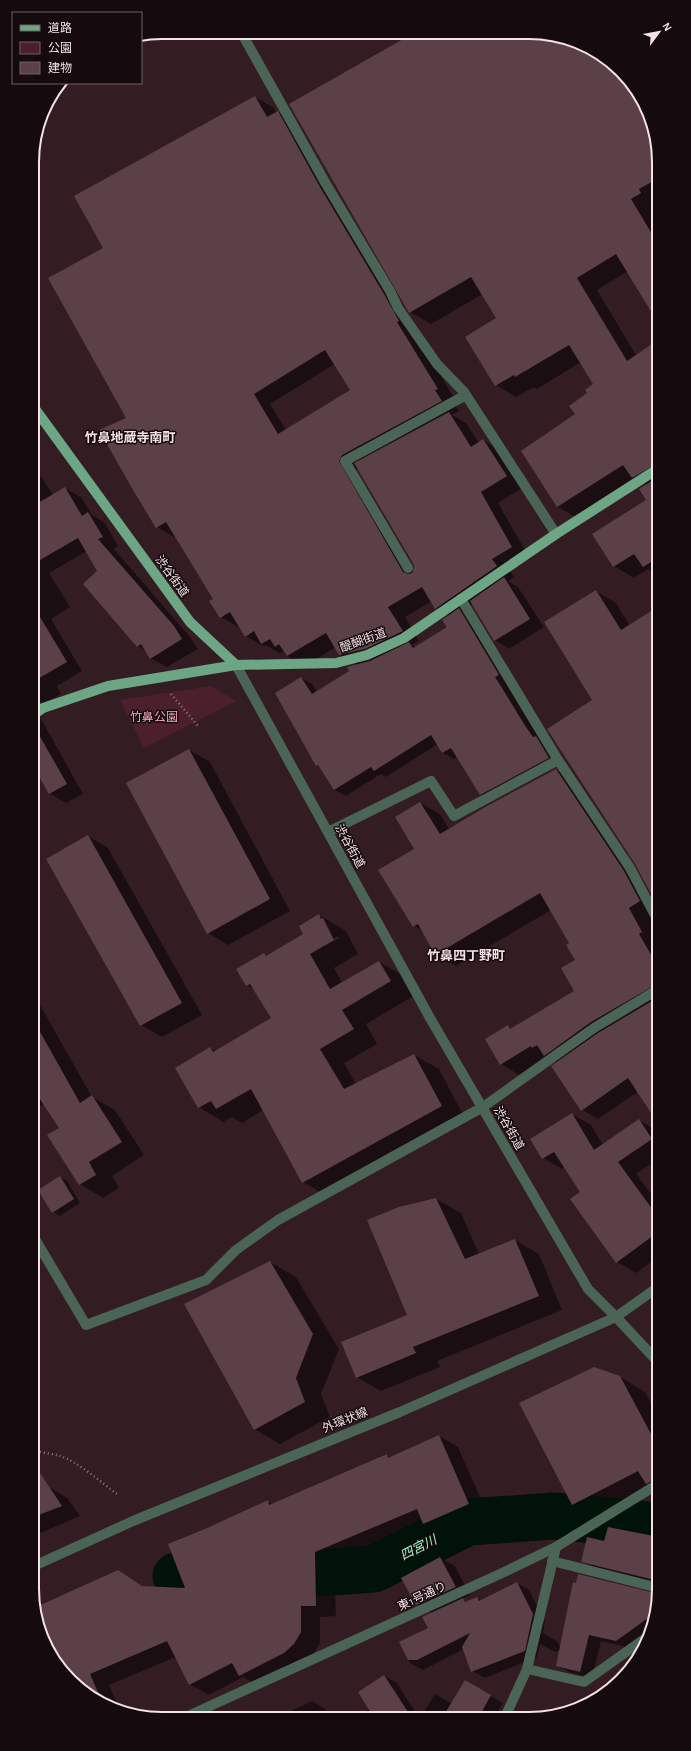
<svg xmlns="http://www.w3.org/2000/svg" width="691" height="1751" viewBox="0 0 691 1751" font-family="'Alegreya Sans','Noto Sans JP',sans-serif">
<style>
.green{fill:#4c1f2d}
.shadow{fill:#0007;fill-rule:evenodd}
.lines{fill:none;stroke-linecap:round;stroke-linejoin:round}
.river{stroke:#011208;stroke-width:47}
.building{fill:#5c4047;fill-rule:evenodd}
.path{stroke:#927d82;stroke-width:2.5;stroke-dasharray:1 3;stroke-linecap:butt}
.minor{stroke:#4a6555;stroke-width:10}
.major{stroke:#6da685;stroke-width:10}
.labels{text-anchor:middle;stroke-width:3;stroke-linejoin:round;paint-order:stroke}
.street-label{font-size:12px;fill:#f4e2e6;stroke:#150a0d}
.park-label{font-size:12px;fill:#f9a9be;stroke:#150a0d}
.neighbourhood-label{font-size:13px;font-weight:bold;fill:#f4e2e6;stroke:#150a0d}
.water-label{font-size:13px;font-style:italic;fill:#98fac3;stroke:#150a0d}
.rim{fill:none;stroke:#f4e2e6;stroke-width:2}
</style>
<rect width="100%" height="100%" fill="#341c23"/>
<polygon class="green" points="211,686 236,701 144,748 120,700"/>
<g class="shadow">
<polygon points="413,34 554,34 587,45 621,70 655,128 655,209 651,211 655,217 655,317 628,271 597,290 636,355 655,343 656,574 648,569 634,578 614,566 648,501 646,485 638,480 579,519 558,507 522,452 576,414 595,385 581,362 537,389 534,387 516,397 496,385 497,318 483,294 431,324 410,312 290,105"/>
<path d="M255 97 273 107 276 113 278 112 295 122 414 332 455 399 452 400 459 411 452 415 466 423 479 443 483 440 500 450 524 487 498 503 529 557 509 569 514 577 508 581 518 587 544 627 509 649 495 640 473 605 463 612 509 681 506 683 535 731 559 764 491 800 480 794 457 757 454 759 443 753 438 744 386 777 381 774 346 796 335 790 321 768 317 765 301 678 312 684 317 692 358 665 340 655 336 647 305 666 287 656 283 651 280 653 265 645 263 646 245 636 240 627H238L221 617 211 601 214 599 176 536 174 537 157 527 127 418 104 249ZM335 364 351 390 286 430 270 404ZM358 468 415 564V574L357 475 356 471ZM432 601 436 608 450 616 448 627 416 647 412 645 419 641 405 617Z"/>
<polygon points="33,464 53,495 65,488 82,498 92,515 105,523 118,546 114,549 190,637 198,649 167,667 150,658 146,651 138,646 87,551 49,573 70,607 51,619 82,671 57,686 61,694 35,708 83,794 66,803 50,794 34,766 34,764 36,762 34,759"/>
<polygon points="596,591 616,603 630,626 656,610 657,903 637,864 593,700"/>
<polygon points="189,750 210,762 290,911 228,945 208,933"/>
<polygon points="556,770 576,781 644,884 657,908 657,1116 653,1113 638,1092 598,1119 582,1110 558,1063 550,1058 521,1076 501,1064 508,1027 512,1029 576,992 576,961 570,944 551,910 456,966 436,954 423,931 414,926 415,849 420,803 440,814 449,829"/>
<polygon points="88,836 108,848 202,1015 162,1037 141,1025"/>
<path d="M319 915 343 929 347 933 358 954 334 968 342 983 379 962 404 976 415 995 366 1024 377 1044 344 1063 356 1084 414 1055 439 1069 466 1120 327 1196 303 1182 263 1110 242 1123 232 1117 223 1122 199 1107 210 1048 216 1051 272 1019 255 990 247 985 264 954 267 956 305 934ZM338 936 339 938 325 946V944Z"/>
<polygon points="35,996 92,1097 115,1110 144,1155 112,1176 119,1188 103,1198 80,1184 49,1135 60,1128 44,1104 41,1106 35,1103"/>
<polygon points="572,1114 591,1125 603,1145 639,1120 657,1131 658,1159 636,1174 658,1203 658,1257 636,1273 617,1262 582,1192 565,1167 562,1169 543,1158"/>
<polygon points="60,1177 67,1181 80,1203 60,1216 53,1212"/>
<polygon points="436,1199 461,1213 479,1254 515,1240 539,1254 562,1310 437,1361 440,1367 381,1391 356,1377 409,1316"/>
<polygon points="270,1262 296,1277 339,1349 321,1394 330,1417 280,1444 254,1429"/>
<polygon points="620,1377 645,1392 658,1416 658,1490 656,1489 598,1518 573,1504"/>
<polygon points="439,1436 458,1447 488,1515 443,1534 426,1524 334,1563 336,1616 320,1617 320,1643 313,1655 259,1686 243,1677 209,1695 189,1684 176,1657 109,1685 119,1708 76,1687 66,1674 62,1665 59,1666 49,1654 36,1623 118,1572 144,1587 186,1589 268,1502 272,1504 387,1455 391,1458"/>
<polygon points="49,1487 67,1498 80,1516 36,1535 36,1493"/>
<polygon points="658,1492 658,1505 653,1496"/>
<polygon points="659,1538 659,1584 594,1568 582,1561 605,1543"/>
<polygon points="440,1558 455,1566 470,1595 462,1599 467,1602 477,1598 482,1601 517,1583 529,1590 545,1622 543,1633 557,1641 561,1649 659,1595 649,1639 644,1647 639,1650 601,1641 592,1678 569,1672 557,1665 560,1650 555,1652 540,1644 537,1657 485,1678 472,1671 464,1649 423,1670 410,1663 401,1642 430,1628 432,1613 417,1604"/>
<polygon points="634,1665 601,1697 592,1702 588,1696"/>
<polygon points="384,1676 397,1683 417,1715 368,1716 366,1711 369,1709"/>
<polygon points="466,1681 503,1703 496,1715 422,1715 435,1694 452,1704"/>
<polygon points="312,1701 324,1708 327,1716 280,1716"/>
</g>
<g class="lines">
<polyline class="river" points="176,1576 224,1579 374,1569 468,1522 554,1516 659,1526"/>
</g>
<g class="building">
<polygon points="412,34 554,34 587,45 621,70 655,128 655,180 639,189 641,193 631,199 655,239 655,318 616,254 577,278 627,361 655,342 656,464 632,478 623,465 557,507 521,451 575,414 569,406 587,393 585,390 593,384 569,345 515,377 514,375 495,386 465,337 496,318 471,277 409,313 289,104"/>
<path d="M255 96 267 117 278 111 320 187 384 294 399 321 397 322 438 389 435 390 442 401 342 455 339 461 403 572 408 574 412 573 414 568V565L354 463 449 412 471 447 483 439 507 476 481 492 512 547 492 559 497 566 435 609 422 587 388 607 403 631 365 649 339 655 326 633 287 656 279 644 275 647 270 639 261 644 254 631 245 637 230 612 220 618 209 601 213 599 166 522 156 528 133 490 99 430 126 418 48 278 103 248 74 196ZM325 350 350 390 278 434 254 394Z"/>
<polygon points="656,478 656,559 643,567 634,554 613,567 592,534 646,500 639,489"/>
<polygon points="65,487 82,516 88,512 103,537 98,539 174,626 182,639 150,659 141,644 137,647 83,584 97,571 78,538 33,564 33,506"/>
<polygon points="504,577 530,619 494,641 470,601"/>
<polygon points="596,590 621,630 656,608 657,890 651,894 635,864 547,729 592,700 544,622"/>
<polygon points="34,607 67,662 34,681"/>
<polygon points="459,608 499,675 495,677 502,688 524,724 533,737 536,736 549,758 480,795 451,748 442,753 431,735 374,771 371,767 334,790 318,765 316,766 275,693 301,677 312,694 349,671 347,667 370,661 409,642 413,648 447,627 442,620"/>
<polygon points="34,726 67,784 49,794 34,768"/>
<polygon points="189,749 270,899 207,934 126,783"/>
<polygon points="556,769 624,871 640,901 629,908 642,932 639,934 657,965 657,984 591,1022 544,1056 537,1045 532,1048 531,1046 500,1065 485,1039 508,1025 510,1029 574,991 561,968 575,960 566,945 569,943 540,893 435,955 418,924 413,927 378,870 414,849 395,817 420,802 440,834 487,806"/>
<polygon points="88,835 182,1003 140,1026 46,859"/>
<polygon points="319,914 321,919 323,918 334,940 310,954 330,989 379,961 391,981 342,1010 354,1029 320,1049 344,1089 414,1054 442,1106 302,1183 251,1089 216,1109 211,1101 198,1108 175,1068 210,1047 213,1052 271,1018 250,984 246,986 236,969 264,953 266,956 303,934 299,926"/>
<polygon points="657,998 657,1122 628,1078 581,1111 551,1066 598,1033"/>
<polygon points="35,1023 80,1103 92,1095 122,1142 89,1162 96,1175 79,1185 47,1135 59,1128 35,1092"/>
<polygon points="572,1113 594,1150 639,1119 652,1139 618,1162 658,1217 658,1232 616,1263 570,1199 580,1192 554,1152 542,1159 530,1139"/>
<polygon points="60,1176 74,1199 52,1213 38,1190"/>
<polygon points="436,1198 465,1259 515,1239 539,1296 413,1347 416,1353 356,1378 341,1342 407,1315 367,1220 399,1207"/>
<polygon points="270,1261 313,1334 296,1378 305,1402 254,1430 184,1304"/>
<polygon points="594,1367 620,1376 658,1447 658,1478 646,1484 638,1471 572,1505 519,1403"/>
<polygon points="439,1435 469,1504 423,1524 417,1509 315,1552 316,1606 301,1606 301,1632 294,1644 284,1653 239,1676 232,1663 189,1685 167,1641 90,1674 101,1699 76,1687 64,1672 54,1649 48,1651 36,1623 36,1607 118,1570 142,1586 185,1588 168,1544 205,1529 268,1500 269,1505 387,1454 388,1458"/>
<polygon points="36,1467 62,1506 36,1516"/>
<polygon points="608,1527 659,1537 659,1581 581,1562 587,1537 604,1541"/>
<polygon points="440,1557 456,1587 416,1605 401,1578"/>
<polygon points="578,1574 659,1594 655,1613 616,1641 589,1635 580,1672 556,1666 573,1582 576,1583"/>
<polygon points="517,1582 533,1614 525,1651 471,1672 462,1647 470,1633 417,1660 408,1660 399,1642 428,1628 422,1617 463,1598 465,1602 477,1597 479,1601"/>
<polygon points="384,1675 410,1715 372,1715 358,1692"/>
<polygon points="465,1680 491,1695 480,1715 444,1715"/>
</g>
<g class="lines">
<g class="path">
<polyline points="171,694 198,726"/>
<path d="M36 1451C44 1453 53 1454 60 1456 77 1461 102 1483 117 1494"/>
</g>
<g class="minor">
<polyline points="241,32 326,184 390,291 398,308 437,364 464,392 556,534"/>
<polyline points="408,568 345,461 466,395"/>
<polyline points="461,599 558,760 630,868 657,919"/>
<polyline points="236,665 430,1018 588,1289 616,1317 658,1362"/>
<polyline points="328,832 431,781 454,816 558,760"/>
<polyline points="35,1239 86,1325 206,1280 236,1250 278,1220 483,1107 594,1028 657,990"/>
<polyline points="552,1561 659,1588"/>
<polyline points="36,1565 133,1521 400,1412 616,1317 658,1287"/>
<polyline points="527,1669 584,1682 650,1635"/>
<polyline points="506,1715 527,1669 556,1547"/>
<polyline points="188,1716 500,1574 556,1547 658,1484"/>
</g>
<g class="major">
<polyline points="33,406 190,622 236,665"/>
<polyline points="34,714 43,708 108,686 236,665 336,663 367,655 404,638 556,534 656,470"/>
</g>
</g>
<g class="labels">
<g class="street-label">
<text transform="translate(172 576) rotate(54)" y="4">渋谷街道</text>
<text transform="translate(363 640) rotate(-20)" y="4">醍醐街道</text>
<text transform="translate(350 846) rotate(61)" y="4">渋谷街道</text>
<text transform="translate(509 1128) rotate(60)" y="4">渋谷街道</text>
<text transform="translate(345 1420) rotate(-22)" y="4">外環状線</text>
<text transform="translate(422 1596) rotate(-25)" y="4">東1号通り</text>
</g>
<g class="park-label">
<text x="154" y="721">竹鼻公園</text>
</g>
<g class="neighbourhood-label">
<text x="130" y="442">竹鼻地蔵寺南町</text>
<text x="466" y="960">竹鼻四丁野町</text>
</g>
<g class="water-label">
<text transform="translate(418 1547) rotate(-27)" y="5">四宮川</text>
</g>
</g>
<path d="M0 0H691V1751H0ZM162 39H529A123 123 0 0 1 652 162V1589A123 123 0 0 1 529 1712H162A123 123 0 0 1 39 1589V162A123 123 0 0 1 162 39Z" fill="#150a0d" fill-rule="evenodd"/>
<path class="rim" d="M162 39H529A123 123 0 0 1 652 162V1589A123 123 0 0 1 529 1712H162A123 123 0 0 1 39 1589V162A123 123 0 0 1 162 39Z"/>
<rect x="12" y="12" width="130" height="72" fill="#150a0d" stroke="#6e6064"/>
<rect x="20" y="25" width="20" height="6" fill="#6da685" stroke="#6e6064"/>
<text x="48" y="32" font-size="12" fill="#f4e2e6">道路</text>
<rect x="20" y="42" width="20" height="12" fill="#4c1f2d" stroke="#6e6064"/>
<text x="48" y="52" font-size="12" fill="#f4e2e6">公園</text>
<rect x="20" y="62" width="20" height="12" fill="#5c4047" stroke="#6e6064"/>
<text x="48" y="72" font-size="12" fill="#f4e2e6">建物</text>
<g transform="translate(659 32) rotate(58)" stroke="#150a0d" stroke-width="3" paint-order="stroke">
<path d="M0-3L7 15L0 10L-7 15Z" fill="#f4e2e6"/>
<text y="-6" font-size="11" font-weight="bold" text-anchor="middle" fill="#f4e2e6">N</text>
</g>
</svg>
